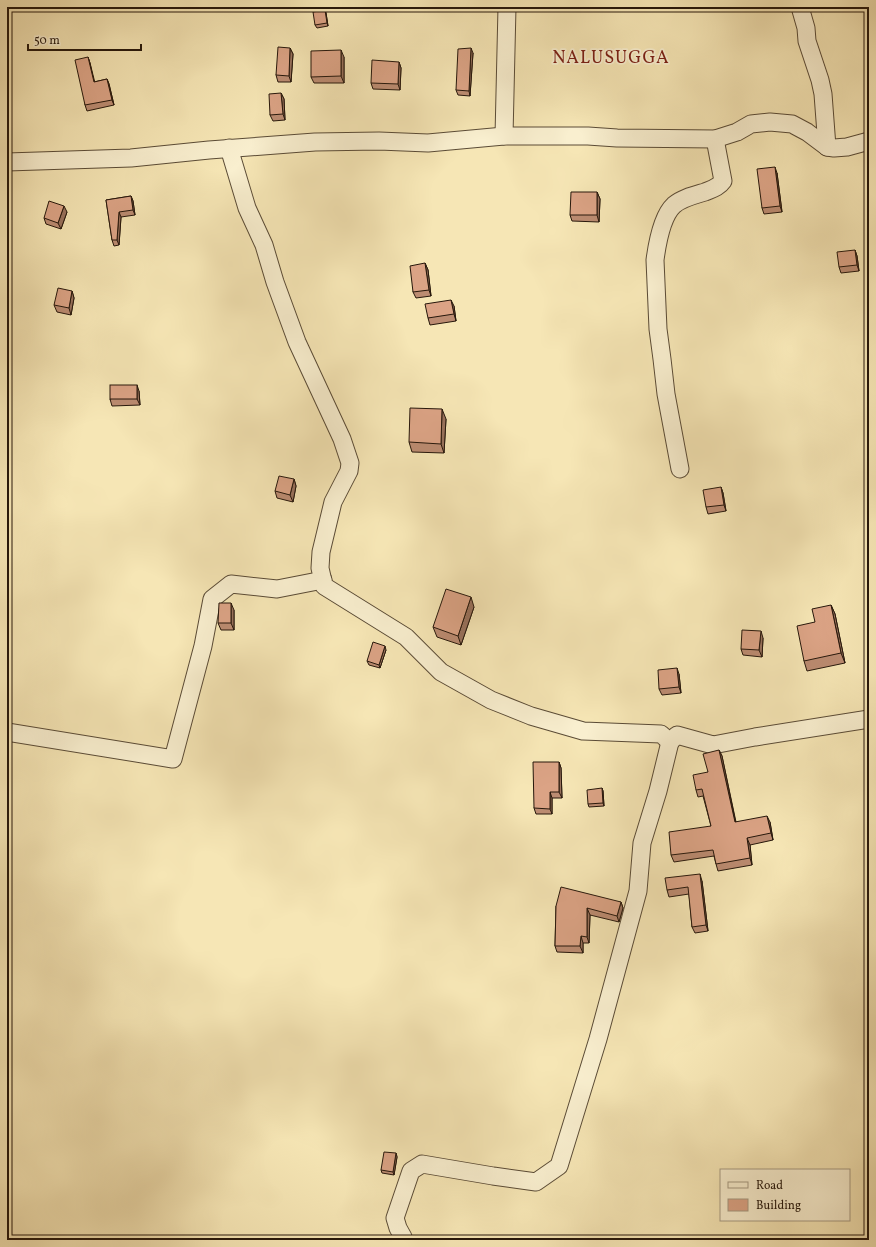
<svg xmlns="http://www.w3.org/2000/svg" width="876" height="1247" viewBox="0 0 876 1247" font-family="Vollkorn,serif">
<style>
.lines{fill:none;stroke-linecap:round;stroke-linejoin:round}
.street-casing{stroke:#5a4b36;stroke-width:19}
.street{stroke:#f9efcf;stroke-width:17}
.wall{fill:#bc8c72;stroke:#26170b}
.shaded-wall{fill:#99725d;stroke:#26170b}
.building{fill:#dba385;stroke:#26170b}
.labels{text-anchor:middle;stroke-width:3.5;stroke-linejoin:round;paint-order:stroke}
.quarter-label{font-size:18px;letter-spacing:1px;fill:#7a1f14;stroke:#f9efcf}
</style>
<rect width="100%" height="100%" fill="#f6e6b5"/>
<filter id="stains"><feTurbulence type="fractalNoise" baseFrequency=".005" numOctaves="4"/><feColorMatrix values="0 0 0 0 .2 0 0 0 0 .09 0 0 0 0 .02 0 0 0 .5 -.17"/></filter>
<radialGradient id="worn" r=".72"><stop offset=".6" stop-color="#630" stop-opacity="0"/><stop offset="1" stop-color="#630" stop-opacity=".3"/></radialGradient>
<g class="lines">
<g class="street-casing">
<g id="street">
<polyline points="800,7 806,28 807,41 820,80 823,94 827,147"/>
<polyline points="504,136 507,7"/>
<polyline points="229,148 247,208 264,245 275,282 297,342 342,439 350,463 349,471 333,502 321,552 320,568 324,586 406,637 441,672 491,700 531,716 583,731 661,734 670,742 677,735 713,745 755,737 869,719"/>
<polyline points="7,162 131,158 209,150 315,142 379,141 428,143 504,136 588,136 617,138 715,139 737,132 751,124 770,122 792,124 807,132 827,147 834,148 847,147 869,141"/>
<path d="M680 469 666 394 662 359 658 329 655 260C657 245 662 216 674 205 682 198 695 195 705 192 712 189 719 187 723 181L715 139"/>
<polyline points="7,732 173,759 203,646 212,599 231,584 277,589 323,580"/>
<polyline points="403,1237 398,1228 395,1218 411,1171 422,1164 493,1176 536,1182 559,1166 598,1039 638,891 642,843 658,791 670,742"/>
</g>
</g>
<use href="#street" class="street"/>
</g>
<g class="wall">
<polygon points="325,10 326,13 328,26 317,28 315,25"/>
<polygon points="290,48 293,54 291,82 278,82 276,75"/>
<polygon points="473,53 470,96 458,95 456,90"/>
<polygon points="88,57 90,63 94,82 107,79 109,84 114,105 87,111 85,105"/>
<polygon points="344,57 344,83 314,83 311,77"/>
<polygon points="399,62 401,68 400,90 373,89 371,83"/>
<polygon points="281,93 284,99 285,120 273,121 270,115"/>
<polygon points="777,173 782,212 764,214 762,208"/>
<polygon points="597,192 600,199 599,222 572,221 570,215"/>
<polygon points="131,196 133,201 135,215 121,217 119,245 114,246 112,240 106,200"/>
<polygon points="67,212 61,229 46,224 44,218"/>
<polygon points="855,250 857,256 859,271 841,273 839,267"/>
<polygon points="425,263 428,270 431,296 416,298 413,292"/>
<polygon points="72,291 74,298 71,315 57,312 54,305"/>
<polygon points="454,306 456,321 430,325 428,318"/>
<polygon points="139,391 140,405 112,406 110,399"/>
<polygon points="446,419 444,453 412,452 409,442"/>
<polygon points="294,479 296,486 293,502 277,498 275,491"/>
<polygon points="721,487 723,493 726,511 708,514 706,507"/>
<polygon points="831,605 835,614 845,663 807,671 804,661 815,622"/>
<polygon points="474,607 461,645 437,637 433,627"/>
<polygon points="234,610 234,630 221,630 218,623"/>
<polygon points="763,638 762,657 743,655 741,649"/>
<polygon points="386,650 380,668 369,665 367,661"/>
<polygon points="679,674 681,693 662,695 659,689"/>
<polygon points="719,750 722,756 736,822 770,822 773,840 750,845 752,865 718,871 716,864 714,856 674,862 671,855 711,826 703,796 698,797 696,790 708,772"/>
<polygon points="559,762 561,768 562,798 552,798 552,814 536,814 534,808"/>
<polygon points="602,788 603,791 604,806 589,807 588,804"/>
<polygon points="702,881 708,931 695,933 692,927 689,894 669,897 667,890"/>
<polygon points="621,902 623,908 619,922 590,915 589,943 583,943 583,953 557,952 555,946 556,906"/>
<polygon points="396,1153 397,1157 394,1175 382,1173 381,1170"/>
</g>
<g class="shaded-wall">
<polygon points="325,10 326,13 328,26 327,23"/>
<polygon points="290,48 293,54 291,82 289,76"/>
<polygon points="471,48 473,53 470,96 469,91"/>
<polygon points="341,50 344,57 344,83 341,76"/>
<polygon points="88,57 90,63 96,87 94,82"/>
<polygon points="399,62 401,68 400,90 398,84"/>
<polygon points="107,79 109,84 114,105 112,100"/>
<polygon points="281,93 284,99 285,120 283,114"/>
<polygon points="775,167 777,173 782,212 780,206"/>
<polygon points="597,192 600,199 599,222 597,215"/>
<polygon points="131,196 133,201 135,215 133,210"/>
<polygon points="64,206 67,212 61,229 58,223"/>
<polygon points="119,212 121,217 119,245 117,240"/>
<polygon points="855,250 857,256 859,271 857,265"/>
<polygon points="425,263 428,270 431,296 429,290"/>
<polygon points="72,291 74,298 71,315 69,308"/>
<polygon points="451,300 454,306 456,321 454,314"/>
<polygon points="137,385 139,391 140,405 137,399"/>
<polygon points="442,409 446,419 444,453 441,444"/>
<polygon points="294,479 296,486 293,502 290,495"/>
<polygon points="721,487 723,493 726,511 724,505"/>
<polygon points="471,597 474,607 461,645 458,636"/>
<polygon points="231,603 234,610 234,630 231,623"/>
<polygon points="831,605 835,614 845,663 841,653"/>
<polygon points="761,631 763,638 762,657 759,650"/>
<polygon points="385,646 386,650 380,668 379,665"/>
<polygon points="677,668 679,674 681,693 679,687"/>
<polygon points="719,750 722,756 737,829 735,822"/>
<polygon points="559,762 561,768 562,798 559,792"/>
<polygon points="602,788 603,791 604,806 603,803"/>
<polygon points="550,792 552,798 552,814 550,809"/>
<polygon points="767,816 770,822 773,840 771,833"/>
<polygon points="747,838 750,845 752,865 750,858"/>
<polygon points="700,874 702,881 708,931 706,925"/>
<polygon points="621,902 623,908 619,922 617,916"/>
<polygon points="587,908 590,915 589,943 587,937"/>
<polygon points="581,936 583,943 583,953 580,946"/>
<polygon points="396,1153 397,1157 394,1175 393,1172"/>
</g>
<g class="building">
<polygon points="325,10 327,23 315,25 313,12"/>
<polygon points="278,47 290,48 289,76 276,75"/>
<polygon points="471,48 469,91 456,90 458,49"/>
<polygon points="341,50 341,76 311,77 311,51"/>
<polygon points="88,57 94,82 107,79 112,100 85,105 75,60"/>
<polygon points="372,60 399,62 398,84 371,83"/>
<polygon points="281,93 283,114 270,115 269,94"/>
<polygon points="775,167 780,206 762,208 757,169"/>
<polygon points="571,192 597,192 597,215 570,215"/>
<polygon points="131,196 133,210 119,212 117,240 112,240 106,200"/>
<polygon points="49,201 64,206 58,223 44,218"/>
<polygon points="855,250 857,265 839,267 837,252"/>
<polygon points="425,263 429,290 413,292 410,266"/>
<polygon points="58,288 72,291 69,308 54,305"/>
<polygon points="451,300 454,314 428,318 425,304"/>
<rect x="110" y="385" width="27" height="14"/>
<polygon points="410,408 442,409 441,444 409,442"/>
<polygon points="279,476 294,479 290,495 275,491"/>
<polygon points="721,487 724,505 706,507 703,490"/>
<polygon points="446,589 471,597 458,636 433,627"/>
<polygon points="219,603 231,603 231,623 218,623"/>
<polygon points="831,605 841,653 804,661 797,626 815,622 812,609"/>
<polygon points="742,630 761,631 759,650 741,649"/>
<polygon points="373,642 385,646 379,665 367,661"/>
<polygon points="677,668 679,687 659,689 658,670"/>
<polygon points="719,750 735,822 767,816 771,833 747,838 750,858 716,864 713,850 671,855 669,832 711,826 702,789 696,790 693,775 708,772 703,754"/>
<polygon points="533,762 559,762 559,792 550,792 550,809 534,808"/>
<polygon points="602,788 603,803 588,804 587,790"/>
<polygon points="700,874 706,925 692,927 688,887 667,890 665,878"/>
<polygon points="561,887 621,902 617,916 587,908 587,937 581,936 580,946 555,946 556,906"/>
<polygon points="384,1152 396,1153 393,1172 381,1170"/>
</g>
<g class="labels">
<g class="quarter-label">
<text x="611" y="63">NALUSUGGA</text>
</g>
</g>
<rect width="876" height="1247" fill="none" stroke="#f6e6b5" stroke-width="24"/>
<rect x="8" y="8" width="860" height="1231" fill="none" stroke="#26170b" stroke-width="2"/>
<rect x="12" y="12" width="852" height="1223" fill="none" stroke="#26170b"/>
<rect x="720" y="1169" width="130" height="52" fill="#f9efcf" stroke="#a59981"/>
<rect x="728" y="1182" width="20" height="6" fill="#f9efcf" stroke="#a59981"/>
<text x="756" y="1189" font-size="12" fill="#26170b">Road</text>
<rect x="728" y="1199" width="20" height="12" fill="#dba385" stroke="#a59981"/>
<text x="756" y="1209" font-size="12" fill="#26170b">Building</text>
<path d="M28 44v6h113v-6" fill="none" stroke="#26170b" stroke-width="2"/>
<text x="34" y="44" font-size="12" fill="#26170b" stroke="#f9efcf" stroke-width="3" paint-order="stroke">50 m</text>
<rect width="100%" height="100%" filter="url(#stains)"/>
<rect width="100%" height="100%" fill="url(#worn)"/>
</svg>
